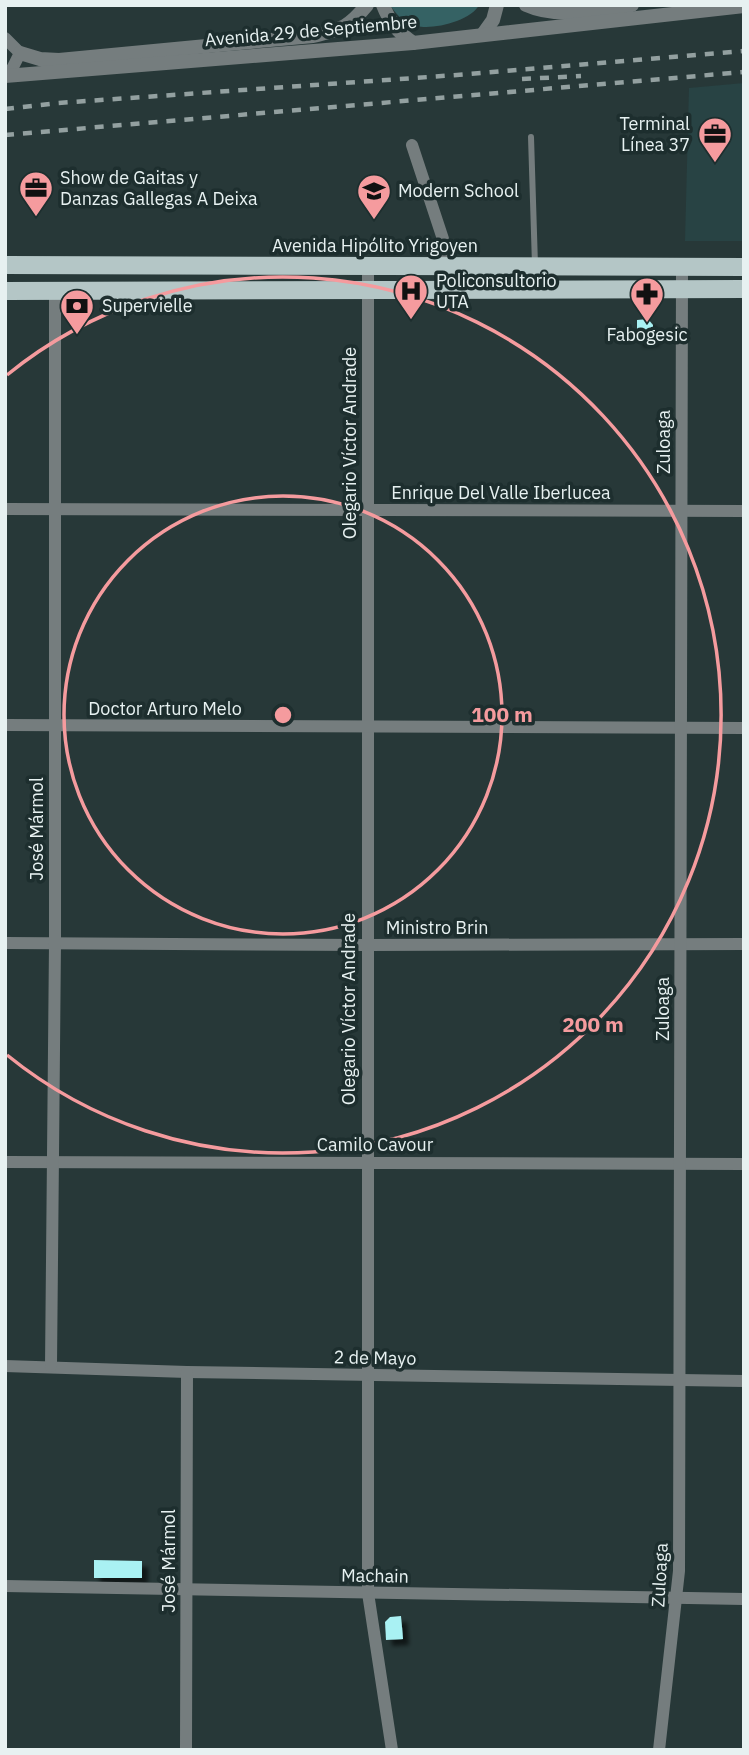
<svg xmlns="http://www.w3.org/2000/svg" width="749" height="1755" viewBox="0 0 749 1755" font-family="'IBM Plex Sans',sans-serif">
<style>
.built{fill:#284344}
.green{fill:#356264}
.building{fill:#a9f1f3;filter:url(#shadow)}
.lines{fill:none;stroke-linecap:round;stroke-linejoin:round}
.service{stroke:#757d7e;stroke-width:6}
.minor{stroke:#757d7e;stroke-width:12}
.tertiary{stroke:#757d7e;stroke-width:14}
.primary{stroke:#b4c6c6;stroke-width:18}
.rail{stroke:#93a0a0;stroke-width:4.5;stroke-dasharray:9 9;stroke-linecap:butt}
.ring{fill:none;stroke:#f59b9e;stroke-width:3.5}
.labels{text-anchor:middle;stroke-width:7;stroke-linejoin:round;paint-order:stroke}
.street-label{font-size:18px;fill:#e7f1f1;stroke:#1d2e2e}
.poi-label{font-size:18px;fill:#e7f1f1;stroke:#1d2e2e;text-anchor:start}
.centre{fill:#f59b9e;stroke:#1d2e2e;stroke-width:3.5}
.ring-label{font-size:21px;text-anchor:middle;font-weight:bold;fill:#f59b9e;stroke:#1d2e2e;stroke-width:7;stroke-linejoin:round;paint-order:stroke}
</style>
<defs>
<filter id="shadow"><feDropShadow dx="6" dy="6" stdDeviation="2" flood-color="#0009"/></filter>
</defs>
<rect width="100%" height="100%" fill="#273838"/>
<polygon class="built" points="744,83 744,241 685,241 689,88"/>
<path class="green" d="M390 5H479C471 21 433 30 417 26 404 24 397 15 390 5Z"/>
<g class="building">
<polygon points="648,319 653,325 653,340 637,341 637,320"/>
<polygon points="94,1560 142,1561 142,1578 94,1578"/>
<polygon points="401,1616 403,1639 386,1640 385,1622 390,1617"/>
</g>
<g class="lines">
<polyline class="service" points="531,137 535,265"/>
<g class="minor">
<polyline points="5,38 20,53 12,69 5,73"/>
<polyline points="412,145 443,239 448,268"/>
<polyline points="368,268 368,1593 392,1750"/>
<polyline points="5,509 744,511"/>
<polyline points="5,725 744,728"/>
<polyline points="5,943 367,945 744,944"/>
<polyline points="5,1162 744,1164"/>
<polyline points="5,1366 187,1372 744,1381"/>
<polyline points="51,1366 55,943 55,290"/>
<polyline points="5,1586 744,1599"/>
<polyline points="186,1750 187,1372"/>
<polyline points="659,1750 679,1571 682,267"/>
</g>
<g class="tertiary">
<path d="M383 5C390 23 398 32 413 43"/>
<path d="M526 5C559 20 597 9 632 5"/>
<polyline points="483,34 493,20 497,5"/>
<path d="M20 53 40 59 59 60 313 36C341 29 347 29 367 5"/>
<polyline points="5,76 413,43 744,6"/>
</g>
<g class="primary">
<polyline points="5,265 744,267"/>
<polyline points="5,291 744,289"/>
</g>
<g class="rail">
<polyline points="522,79 581,76"/>
<polyline points="5,109 58,103 457,75 744,51"/>
<polyline points="5,135 744,72"/>
</g>
</g>
<g class="ring">
<circle cx="283" cy="715" r="219"/>
<path d="M7 375A438 438 0 1 1 7 1055"/>
</g>
<defs>
<g id="office-pin" transform="scale(1.75)"><path d="M0 17L-7.5 6A9.5 9.5 0 1 1 7.5 6Z" fill="#f59b9e" stroke="#1d2e2e"/><path d="M-6-3h4V-5.5h4V-3h4V5H-6ZM-1-4.5V-3h2v-1.5ZM-6 0V1H6V0Z" fill="#111"/></g>
<g id="school-pin" transform="scale(1.75)"><path d="M0 17L-7.5 6A9.5 9.5 0 1 1 7.5 6Z" fill="#f59b9e" stroke="#1d2e2e"/><path d="M0-5L7-2L0 1L-7-2ZM-4 1L0 2.5L4 1V4Q0 6-4 4Z" fill="#111"/></g>
<g id="hospital-pin" transform="scale(1.75)"><path d="M0 17L-7.5 6A9.5 9.5 0 1 1 7.5 6Z" fill="#f59b9e" stroke="#1d2e2e"/><path d="M-5-5h3v3.5h4V-5h3V5h-3V1.5h-4V5h-3Z" fill="#111"/></g>
<g id="pharmacy-pin" transform="scale(1.75)"><path d="M0 17L-7.5 6A9.5 9.5 0 1 1 7.5 6Z" fill="#f59b9e" stroke="#1d2e2e"/><path d="M-2-6h4v4h4v4h-4v4h-4v-4h-4v-4h4Z" fill="#111"/></g>
<g id="bank-pin" transform="scale(1.75)"><path d="M0 17L-7.5 6A9.5 9.5 0 1 1 7.5 6Z" fill="#f59b9e" stroke="#1d2e2e"/><path d="M-6-4H6V4H-6ZM0-2.3a2.3 2.3 0 1 0 0 4.6a2.3 2.3 0 1 0 0-4.6Z" fill="#111"/></g>
</defs>
<g fill-rule="evenodd">
<use href="#office-pin" x="715" y="134"/>
<use href="#office-pin" x="36" y="188"/>
<use href="#school-pin" x="374" y="191"/>
<use href="#hospital-pin" x="411" y="291"/>
<use href="#pharmacy-pin" x="647" y="294"/>
<use href="#bank-pin" x="77" y="306"/>
</g>
<g class="labels">
<g class="street-label">
<text transform="translate(311 31) rotate(-5)" y="6">Avenida 29 de Septiembre</text>
<text x="375" y="252">Avenida Hipólito Yrigoyen</text>
<text transform="translate(664 442) rotate(-90)" y="6">Zuloaga</text>
<text transform="translate(350 443) rotate(-90)" y="6">Olegario Víctor Andrade</text>
<text x="501" y="499">Enrique Del Valle Iberlucea</text>
<text x="165" y="715">Doctor Arturo Melo</text>
<text transform="translate(37 829) rotate(-90)" y="6">José Mármol</text>
<text x="437" y="934">Ministro Brin</text>
<text transform="translate(349 1009) rotate(-90)" y="6">Olegario Víctor Andrade</text>
<text transform="translate(663 1009) rotate(-90)" y="6">Zuloaga</text>
<text x="375" y="1151">Camilo Cavour</text>
<text transform="translate(375 1358) rotate(1)" y="6">2 de Mayo</text>
<text transform="translate(169 1561) rotate(-90)" y="6">José Mármol</text>
<text transform="translate(660 1575) rotate(-87)" y="6">Zuloaga</text>
<text transform="translate(375 1576) rotate(1)" y="6">Machain</text>
</g>
<g class="poi-label">
<text x="690" y="130" text-anchor="end">Terminal<tspan x="690" dy="21">Línea 37</tspan></text>
<text x="60" y="184">Show de Gaitas y<tspan x="60" dy="21">Danzas Gallegas A Deixa</tspan></text>
<text x="398" y="197">Modern School</text>
<text x="436" y="287">Policonsultorio<tspan x="436" dy="21">UTA</tspan></text>
<text x="102" y="312">Supervielle</text>
<text x="647" y="341" text-anchor="middle">Fabogesic</text>
</g>
</g>
<circle cx="283" cy="715" r="10" class="centre"/>
<g class="ring-label">
<text x="502" y="722">100 m</text>
<text x="593" y="1032">200 m</text>
</g>
<rect width="749" height="1755" fill="none" stroke="#e7f1f1" stroke-width="14"/>
</svg>
